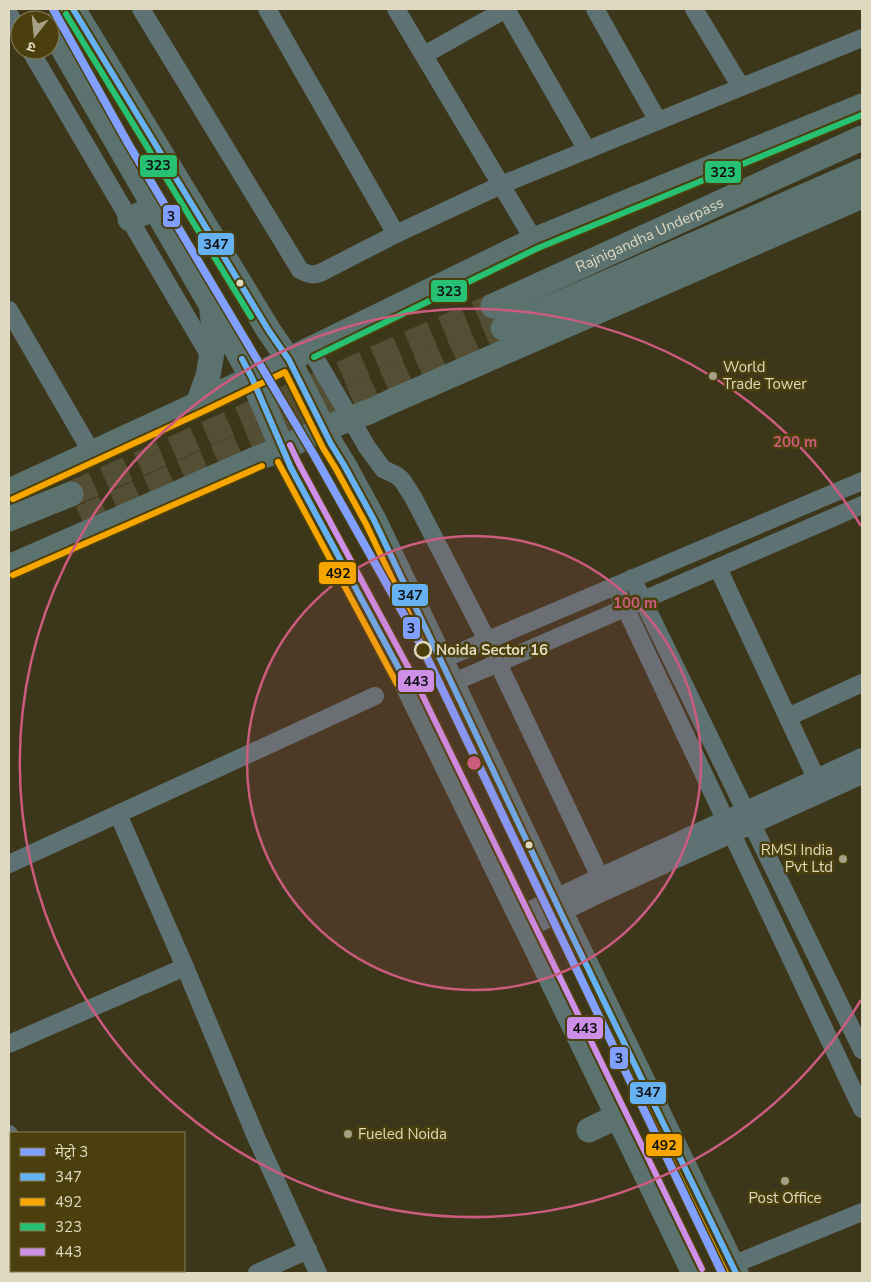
<svg xmlns="http://www.w3.org/2000/svg" width="871" height="1282" viewBox="0 0 871 1282" font-family="'Nunito Sans','Noto Sans Devanagari',sans-serif">
<style>
.lines{fill:none;stroke-linecap:round;stroke-linejoin:round}
.secondary-tunnel{stroke:#544e34;stroke-width:25;stroke-dasharray:25 12;stroke-linecap:butt}
.street{stroke:#5e7273;stroke-width:18}
.secondary{stroke:#5b726f;stroke-width:25}
.bus-1-casing{stroke:#4a3f0d;stroke-width:10}
.bus-2-casing{stroke:#4a3f0d;stroke-width:10}
.bus-3-casing{stroke:#4a3f0d;stroke-width:10}
.bus-4-casing{stroke:#4a3f0d;stroke-width:10}
.bus-1{stroke:#66b1f2;stroke-width:6}
.bus-2{stroke:#f7a600;stroke-width:6}
.bus-3{stroke:#26c172;stroke-width:6}
.bus-4{stroke:#ce8fe9;stroke-width:6}
.metro-1-casing{stroke:#4a3f0d;stroke-width:11}
.metro-1{stroke:#809fff;stroke-width:8}
.ring{fill:none;stroke:#cc5c7e;stroke-width:2.5}
.bus-dot{fill:#dfd9c0;stroke:#4a3f0d;stroke-width:2}
.poi-dot{fill:#a6a086;stroke:#4a3f0d;stroke-width:2}
.stop-dot{fill:#4a3f0d;stroke:#dfd9c0;stroke-width:2.5}
.labels{text-anchor:middle;stroke-width:5;stroke-linejoin:round;paint-order:stroke}
.street-label{font-size:15px;fill:#dfd9c0;stroke:#4a3f0d}
.poi-label{font-size:15px;fill:#dfd9c0;stroke:#4a3f0d;text-anchor:start}
.stop-label{font-size:15px;font-weight:bold;fill:#dfd9c0;stroke:#4a3f0d;text-anchor:start}
.centre{fill:#cc5c7e;stroke:#4a3f0d;stroke-width:2.5}
.ring-label{font-size:15px;text-anchor:middle;font-weight:bold;fill:#cc5c7e;stroke:#4a3f0d;stroke-width:5;stroke-linejoin:round;paint-order:stroke}
.line-badge{stroke:#4a3f0d;stroke-width:2}
.pale-badge-label{font-size:14px;text-anchor:middle;font-weight:bold;fill:#111}
</style>
<rect width="100%" height="100%" fill="#3c361b"/>
<g class="lines">
<g class="secondary-tunnel">
<polyline points="71,494 493,306"/>
<polyline points="81,518 503,328"/>
</g>
<g class="street">
<path d="M141 9 300 270C309 275 313 276 322 272L396 234 501 185 862 38"/>
<polyline points="267,9 396,234"/>
<polyline points="396,9 534,240"/>
<polyline points="506,9 587,150"/>
<polyline points="595,9 658,121"/>
<polyline points="694,9 741,87"/>
<polyline points="9,14 20,33"/>
<polyline points="30,50 211,358"/>
<polyline points="424,55 506,9"/>
<polyline points="9,310 92,453"/>
<polyline points="310,349 367,447 383,469 396,475 402,480 413,497 487,640 600,877 608,890"/>
<polyline points="718,568 816,778"/>
<polyline points="632,578 862,1050"/>
<polyline points="615,586 862,1109"/>
<polyline points="441,660 862,481"/>
<polyline points="452,683 862,505"/>
<polyline points="788,717 862,683"/>
<polyline points="118,814 185,967 256,1137 318,1273"/>
<polyline points="9,864 375,696"/>
<polyline points="520,915 600,877 862,757"/>
<polyline points="527,929 608,890 862,775"/>
<polyline points="9,1044 185,967"/>
<polyline points="9,1134 11,1139"/>
<polyline points="732,1265 862,1212"/>
<polyline points="73,1271 74,1273"/>
<polyline points="257,1273 308,1250"/>
</g>
<g class="secondary">
<polyline points="73,9 269,331 289,360 331,444 344,465 374,520 441,660 561,913 736,1273"/>
<polyline points="50,26 233,343 252,378 291,468 406,682 520,915 527,929 694,1273"/>
<polyline points="130,219 155,208"/>
<path id="s1" d="M493 306 862 138"/>
<polyline points="503,328 862,171"/>
<polyline points="198,404 208,376 215,335 212,312"/>
<polyline points="9,491 198,404 534,240 862,106"/>
<polyline points="9,519 71,494"/>
<polyline points="9,567 258,458 282,449 323,429 371,411 390,402 862,196"/>
<polyline points="589,1130 618,1116"/>
</g>
<g class="bus-1-casing">
<g id="bus-1">
<polyline points="73,9 269,331 289,360 331,444 344,465 374,520 561,913 736,1273"/>
<polyline points="242,359 252,378 291,468 405,680"/>
</g>
</g>
<g class="bus-2-casing">
<g id="bus-2">
<polyline points="278,462 397,684"/>
<polyline points="13,499 202,412 285,372 323,448 336,469 366,524 553,917 726,1273"/>
<polyline points="13,575 262,466"/>
</g>
</g>
<g class="bus-3-casing">
<g id="bus-3">
<polyline points="66,14 251,317"/>
<polyline points="314,357 538,248 862,115"/>
</g>
</g>
<g class="bus-4-casing">
<polyline id="bus-4" points="290,445 299,464 414,678 702,1269"/>
</g>
<use href="#bus-1" class="bus-1"/>
<use href="#bus-2" class="bus-2"/>
<use href="#bus-3" class="bus-3"/>
<use href="#bus-4" class="bus-4"/>
<g class="metro-1-casing">
<polyline id="metro-1" points="53,9 129,145 314,455 422,647 722,1273"/>
</g>
<use href="#metro-1" class="metro-1"/>
</g>
<circle cx="474" cy="763" r="227" fill="#cc5c7e" fill-opacity=".12"/>
<g class="ring">
<circle cx="474" cy="763" r="227"/>
<path d="M861 1000A454 454 0 1 1 861 526"/>
</g>
<g class="bus-dot">
<circle cx="240" cy="283" r="4.5"/>
<circle cx="529" cy="845" r="4.5"/>
</g>
<g class="poi-dot">
<circle cx="713" cy="376" r="5"/>
<circle cx="843" cy="859" r="5"/>
<circle cx="348" cy="1134" r="5"/>
<circle cx="785" cy="1181" r="5"/>
</g>
<circle class="stop-dot" cx="423" cy="650" r="8"/>
<g class="labels">
<g class="street-label">
<text dy="5" stroke="none"><textPath href="#s1" startOffset="172">Rajnigandha Underpass</textPath></text>
</g>
<g class="poi-label">
<text x="723" y="372">World<tspan x="723" dy="17">Trade Tower</tspan></text>
<text x="833" y="855" text-anchor="end">RMSI India<tspan x="833" dy="17">Pvt Ltd</tspan></text>
<text x="358" y="1139">Fueled Noida</text>
<text x="785" y="1203" text-anchor="middle">Post Office</text>
</g>
<g class="stop-label">
<text x="436" y="655">Noida Sector 16</text>
</g>
</g>
<circle cx="474" cy="763" r="8" class="centre"/>
<g class="ring-label">
<text x="795" y="447">200 m</text>
<text x="635" y="608">100 m</text>
</g>
<g class="line-badge">
<rect x="139" y="154" width="39" height="24" rx="5" fill="#26c172"/>
<rect x="704" y="160" width="38" height="24" rx="5" fill="#26c172"/>
<rect x="162" y="204" width="19" height="24" rx="5" fill="#809fff"/>
<rect x="197" y="232" width="38" height="24" rx="5" fill="#66b1f2"/>
<rect x="430" y="279" width="38" height="24" rx="5" fill="#26c172"/>
<rect x="318" y="561" width="39" height="24" rx="5" fill="#f7a600"/>
<rect x="391" y="583" width="38" height="24" rx="5" fill="#66b1f2"/>
<rect x="402" y="616" width="19" height="24" rx="5" fill="#809fff"/>
<rect x="397" y="669" width="38" height="24" rx="5" fill="#ce8fe9"/>
<rect x="566" y="1016" width="38" height="24" rx="5" fill="#ce8fe9"/>
<rect x="609" y="1046" width="20" height="24" rx="5" fill="#809fff"/>
<rect x="629" y="1081" width="38" height="24" rx="5" fill="#66b1f2"/>
<rect x="645" y="1133" width="38" height="24" rx="5" fill="#f7a600"/>
</g>
<g class="pale-badge-label">
<text x="158" y="170">323</text>
<text x="723" y="177">323</text>
<text x="171" y="221">3</text>
<text x="216" y="249">347</text>
<text x="449" y="296">323</text>
<text x="338" y="578">492</text>
<text x="410" y="600">347</text>
<text x="411" y="633">3</text>
<text x="416" y="686">443</text>
<text x="585" y="1033">443</text>
<text x="619" y="1063">3</text>
<text x="648" y="1097">347</text>
<text x="664" y="1150">492</text>
</g>
<rect width="871" height="1282" fill="none" stroke="#dfd9c0" stroke-width="20"/>
<rect x="10" y="1132" width="175" height="140" fill="#4a3f0d" stroke="#867d55"/>
<rect x="20" y="1148" width="25" height="8" fill="#809fff" stroke="#867d55"/>
<text x="55" y="1157" font-size="15" fill="#dfd9c0">मेट्रो 3</text>
<rect x="20" y="1173" width="25" height="8" fill="#66b1f2" stroke="#867d55"/>
<text x="55" y="1182" font-size="15" fill="#dfd9c0">347</text>
<rect x="20" y="1198" width="25" height="8" fill="#f7a600" stroke="#867d55"/>
<text x="55" y="1207" font-size="15" fill="#dfd9c0">492</text>
<rect x="20" y="1223" width="25" height="8" fill="#26c172" stroke="#867d55"/>
<text x="55" y="1232" font-size="15" fill="#dfd9c0">323</text>
<rect x="20" y="1248" width="25" height="8" fill="#ce8fe9" stroke="#867d55"/>
<text x="55" y="1257" font-size="15" fill="#dfd9c0">443</text>
<g transform="translate(35 35) rotate(196)"><circle r="24" fill="#4a3f0d" stroke="#867d55"/>
<path d="M0-4L9 19L0 12L-9 19Z" fill="#a6a086"/>
<text y="-8" font-size="14" font-weight="bold" text-anchor="middle" fill="#dfd9c0">उ</text>
</g>
</svg>
